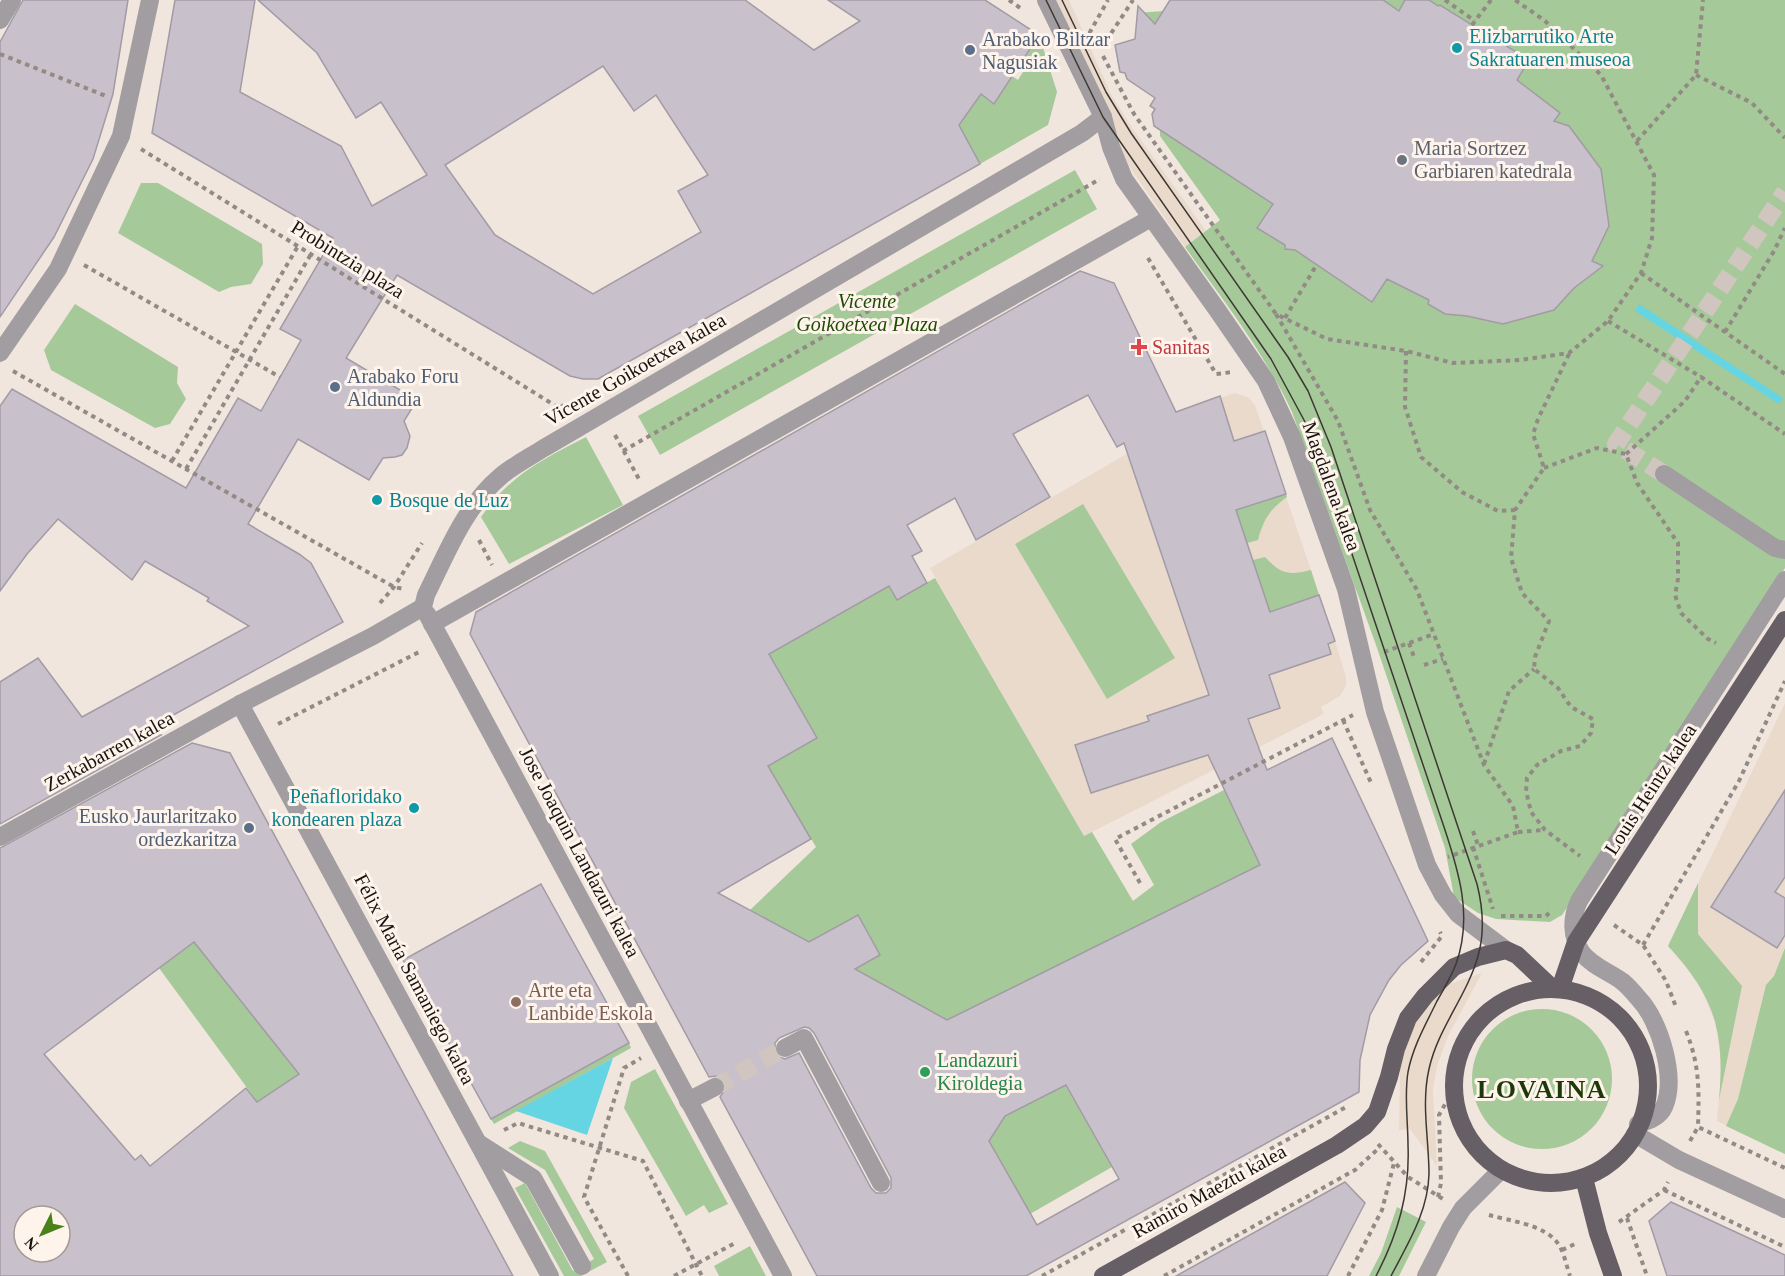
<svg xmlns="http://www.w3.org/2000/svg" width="1785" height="1276" viewBox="0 0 1785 1276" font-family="'Times New Roman',serif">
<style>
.built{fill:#eadacc}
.green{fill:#a6c999;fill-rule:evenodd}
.water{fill:#65d4e3}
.building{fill:#c8c0ca;stroke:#a29ba5;stroke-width:1.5;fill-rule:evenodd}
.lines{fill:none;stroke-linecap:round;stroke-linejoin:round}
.minor-tunnel{stroke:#d0c6bf;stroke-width:18;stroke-dasharray:18 9;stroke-linecap:butt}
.path{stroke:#928a84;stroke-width:4;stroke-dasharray:4.5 4.5;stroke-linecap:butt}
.minor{stroke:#a19da1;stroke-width:18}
.major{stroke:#665f65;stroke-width:18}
.tram{stroke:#3e3834;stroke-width:1.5}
.culture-dot{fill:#0f9aa8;stroke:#fef4eb;stroke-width:2}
.service-dot{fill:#5c6f8a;stroke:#fef4eb;stroke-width:2}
.worship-dot{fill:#6b7280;stroke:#fef4eb;stroke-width:2}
.health-dot{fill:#e0444e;stroke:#fef4eb;stroke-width:2}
.education-dot{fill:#8d6e63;stroke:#fef4eb;stroke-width:2}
.leisure-dot{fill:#2e9e5b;stroke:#fef4eb;stroke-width:2}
.labels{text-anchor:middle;stroke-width:6;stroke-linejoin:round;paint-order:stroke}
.culture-label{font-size:20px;fill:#0d838f;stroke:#fef4eb;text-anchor:start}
.service-label{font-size:20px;fill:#4e5e75;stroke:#fef4eb;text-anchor:start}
.worship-label{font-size:20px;fill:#5b616d;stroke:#fef4eb;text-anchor:start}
.street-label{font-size:20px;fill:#171310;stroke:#fef4eb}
.park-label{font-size:20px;font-style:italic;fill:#1f4b06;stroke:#fef4eb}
.health-label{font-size:20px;fill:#be3a42;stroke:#fef4eb;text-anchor:start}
.education-label{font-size:20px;fill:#785e54;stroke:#fef4eb;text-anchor:start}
.leisure-label{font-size:20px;fill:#27864d;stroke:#fef4eb;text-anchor:start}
.district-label{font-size:26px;font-weight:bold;letter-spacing:1.5px;fill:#1e3908;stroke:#fef4eb}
</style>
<rect width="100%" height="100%" fill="#f1e6de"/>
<g class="built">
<polygon points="1039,0 1069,0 1112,96 1133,129 1206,231 1185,247 1115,146"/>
<polygon points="1235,393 1248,397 1255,405 1335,641 1346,677 1346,686 1340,696 1321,707 1324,714 1084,836 930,568 1130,452 1176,412"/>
<polygon points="1785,703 1785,1154 1717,1121 1722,1066 1715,1022 1697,980 1668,946"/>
<polygon points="1482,973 1448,1036 1437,1066 1433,1090 1437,1166 1410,1129 1399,1130 1400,1068 1411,1032 1423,1011 1443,986"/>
</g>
<g class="green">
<path d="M1170 0H1785V568L1724 666 1591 873 1562 915 1550 922 1496 919 1478 913 1454 897 1445 848 1376 645 1292 412C1264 352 1223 300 1185 247L1220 220 1160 136V130L1153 113 1155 109 1150 106 1155 98 1127 79 1120 63 1117 62 1118 54 1115 46 1135 44 1139 22 1137 20V13L1163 11Z"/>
<polygon points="1039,35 1057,92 1048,125 980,164 873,60 981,94 994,103 1012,76 1018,80 1026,67 1021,64"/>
<polygon points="1075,170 1097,209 660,455 638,416"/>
<polygon points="141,183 158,183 262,244 263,264 251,284 231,287 219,292 118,233"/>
<polygon points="75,304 178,367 177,383 186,399 170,424 155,428 51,370 44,350"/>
<path d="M586 437 623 505 509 564 481 517C510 475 543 459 586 437Z"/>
<path d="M1286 494 1287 497C1270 509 1263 520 1258 540L1247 543 1233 501 1248 506Z"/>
<polygon points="1083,504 1175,658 1107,699 1015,544"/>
<path d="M1265 557C1281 574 1288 576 1311 570L1319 595 1270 612 1253 560Z"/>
<path d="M935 578 1084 836 1092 832 1133 901 1154 885 1131 844 1161 822 1224 790 1260 865 947 1020 750 910 816 847 768 766 817 738 769 654 889 586 897 599ZM858 915 880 955 857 968 834 928Z"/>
<path d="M1698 883V934L1742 986 1719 1100C1725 1031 1715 997 1668 946Z"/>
<polygon points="165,904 299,1074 264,1111 159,968"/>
<polygon points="1785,948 1785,1154 1726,1126 1738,1099 1766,985 1774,976"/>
<circle cx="1542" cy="1079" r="70"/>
<polygon points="629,1043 631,1048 494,1124 491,1119"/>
<polygon points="655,1069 728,1204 709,1213 704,1205 686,1216 624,1108 631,1082"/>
<polygon points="1066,1085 1112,1167 1030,1214 989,1141 1005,1116"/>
<polygon points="520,1141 545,1151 607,1262 581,1276 564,1276 515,1188 525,1183 573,1271 594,1259 545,1170 508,1148"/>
<polygon points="1397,1207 1426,1222 1399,1276 1369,1276 1381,1253"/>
<polygon points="750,1246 766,1276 719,1276 714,1266"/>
</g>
<g class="water">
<polygon points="1639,304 1783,398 1779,404 1635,311"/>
<polygon points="613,1058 587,1135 516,1111"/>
</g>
<g class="building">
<polygon points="23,0 128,0 113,94 93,159 54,237 0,317 0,42"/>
<path d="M175 0H255L240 92 341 146 372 206 427 175 381 102 356 118 317 53 258 0H745L814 50 860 21 828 0H985L1039 35 994 104 981 94 959 125 980 164 598 379H583L570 376 397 275 346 358 417 400 404 421 410 436 407 448 402 455 395 457 383 458 369 480 298 439 248 524 299 554 311 563 343 622 144 731 161 735 0 824V682L38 658 82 717 249 626 207 601 209 598 145 561 132 580 58 519 27 554 0 591V406L12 389 186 488 238 398 261 411 301 340 280 329 333 238 152 133ZM603 66 634 111 656 95 708 175 678 191 701 232 593 294 495 235 445 165Z"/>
<polygon points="1170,0 1383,0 1399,11 1405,0 1429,0 1438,6 1440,5 1529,60 1517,80 1560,113 1554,121 1569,126 1601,169 1609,226 1592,261 1603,266 1574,288 1554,310 1503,324 1467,316 1445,314 1428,304 1429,300 1387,279 1372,302 1295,250 1285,249 1285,245 1257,228 1273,204 1154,126 1152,114 1155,109 1150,106 1155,98 1127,79 1125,73 1120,72 1115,45 1135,39 1138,6 1155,24"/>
<path d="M1080 271 1114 283 1176 412 1220 396 1234 441 1265 431 1286 494 1236 510 1270 612 1319 595 1335 641 1328 644 1331 654 1269 675 1280 708 1248 719 1267 770 1332 738 1428 941 1401 965 1389 980 1370 1015 1360 1060 1359 1092 1026 1276H817L720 1097 726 1088 725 1081 716 1076 709 1077 470 634 476 612ZM1088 395 1117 447 1124 443 1209 695 1147 716 1149 721 1075 745 1091 793 1208 755 1260 865 947 1020 855 969 880 955 858 915 809 942 718 893 811 839 768 766 817 738 769 654 889 586 897 600 927 583 912 556 922 551 907 525 955 498 976 540 1050 497 1013 434ZM804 1027 809 1028 814 1033 891 1178V1188L886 1193H876L871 1188 799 1053 785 1059 779 1057 775 1053V1043L779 1038ZM1066 1085 1119 1179 1037 1225 989 1141 1005 1116Z"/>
<path d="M192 743 230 753 513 1276H0V848ZM194 942 299 1074 257 1102 246 1088 150 1166 141 1155 135 1160 44 1054ZM24 1216H60V1252H24Z"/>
<polygon points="1785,790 1785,877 1775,892 1785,898 1785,935 1777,948 1711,907"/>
<polygon points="541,884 629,1043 491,1119 403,960"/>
<polygon points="1345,1182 1365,1203 1327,1276 1176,1276"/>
<polygon points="1671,1202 1785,1255 1785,1276 1667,1276 1649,1221"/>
</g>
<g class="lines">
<g class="minor-tunnel">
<polyline points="1664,474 1616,444 1785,192"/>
<polyline points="715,1087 785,1048"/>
</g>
<g class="path">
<polyline points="1009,0 1023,10"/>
<polyline points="1445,0 1475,21"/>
<polyline points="1472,25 1491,0"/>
<polyline points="1091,33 1090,32 1108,0"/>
<polyline points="1097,44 1110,35 1133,0"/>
<polyline points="0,54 106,96"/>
<polyline points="1103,56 1134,114 1276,314 1327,339 1406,351 1453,363 1520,360 1569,353 1608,321 1641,273 1652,238 1654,175 1601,75 1544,20 1515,0"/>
<polyline points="1696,75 1752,103 1785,138"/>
<polyline points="1637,141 1696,75 1703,0"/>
<polyline points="141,149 559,408"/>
<polyline points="1148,258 1216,374 1233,372"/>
<polyline points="84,265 280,377"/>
<polyline points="1641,273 1785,374"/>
<polyline points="1276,314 1338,421 1370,510 1417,590 1484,765 1513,806 1518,832 1448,857"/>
<polyline points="1285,318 1317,264"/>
<polyline points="1608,321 1701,377"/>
<polyline points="1725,332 1774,251 1785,228"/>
<polyline points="1406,351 1405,407 1421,457 1462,492 1498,511 1515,510"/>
<polyline points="1569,354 1538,419 1533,434 1544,468 1515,510 1511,558 1522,593 1549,621 1535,657 1534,669 1558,688 1571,707 1593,719 1591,733 1580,746 1561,751 1537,765 1527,778 1526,791 1531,812 1545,830 1580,856"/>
<polyline points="13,371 394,587 404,589"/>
<polyline points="552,412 566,404"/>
<polyline points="615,435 640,481"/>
<polyline points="623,451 1100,179"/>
<polyline points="1626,454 1685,401 1701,377 1785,434"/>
<polyline points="172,461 298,246"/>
<polyline points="1544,468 1597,448 1626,454 1637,483 1678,543 1678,579 1675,595 1681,613 1708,639 1716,643"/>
<polyline points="186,469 311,254"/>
<polyline points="479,540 492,565"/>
<polyline points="380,603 394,587 422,543"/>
<polyline points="1409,643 1415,660"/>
<polyline points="1384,652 1434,634"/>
<polyline points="1424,665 1443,659"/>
<polyline points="1343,720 1372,785"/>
<polyline points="278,724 421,651"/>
<polyline points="1484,764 1509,691 1534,669"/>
<polyline points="1473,831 1478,845"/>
<polyline points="1518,832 1544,830"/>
<polyline points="1473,847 1493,909"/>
<polyline points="1140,883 1115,839 1353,715"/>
<polyline points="1501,916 1546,916 1549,913"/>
<polyline points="1614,925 1643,945 1666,981 1676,1007"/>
<polyline points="1643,945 1739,781 1785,681"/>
<polyline points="1421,962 1442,936 1440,932"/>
<path d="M1686 1031C1700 1066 1699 1090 1698 1127L1785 1168"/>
<polyline points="504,1130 518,1123 643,1161 702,1276"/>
<polyline points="1690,1141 1698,1127"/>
<polyline points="1378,1144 1408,1177 1443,1199"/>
<polyline points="1664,1190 1785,1247"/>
<polyline points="1438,1197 1441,1183 1439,1115 1456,1085"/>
<path d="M1489 1215C1510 1221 1541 1224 1556 1241 1564 1250 1566 1265 1570 1276"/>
<polyline points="1627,1218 1647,1276"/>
<polyline points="1619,1222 1664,1190 1668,1182"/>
<polyline points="1562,1250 1577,1243"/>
<polyline points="628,1276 584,1197 624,1068 641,1058"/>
<polyline points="674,1276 737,1242"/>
<polyline points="1042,1276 1346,1107"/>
<polyline points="1164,1276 1355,1170 1379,1148"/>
<polyline points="1348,1276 1382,1210 1394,1163"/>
</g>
<g class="minor">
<polyline points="1046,0 1103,117 1111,147 1124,179 1218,311 1266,381 1292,437 1346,589 1375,712 1427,865 1443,895 1458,914 1506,950"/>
<polyline points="0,20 12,0"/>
<polyline points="0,353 58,269 121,136 150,0"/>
<polyline points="1664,474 1775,548 1785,550"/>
<polyline points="427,614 783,1276"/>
<polyline points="432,624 1151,218"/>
<polyline points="240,704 550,1276"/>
<path d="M0 837 240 704 373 636 423 607 426 595C447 553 464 507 501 476 514 465 530 457 544 448L1082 133 1103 117"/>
<polyline points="785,1048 804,1038 881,1183"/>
<polyline points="688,1101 715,1087"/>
<path d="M1638 1124C1648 1121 1660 1117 1664 1107 1677 1078 1660 1021 1639 999 1634 993 1629 987 1623 982 1610 972 1593 967 1582 953 1571 937 1571 918 1579 901L1785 580"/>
<polyline points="1635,1134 1679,1160 1785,1209"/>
<polyline points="480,1144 533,1178 582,1266"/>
<polyline points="1426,1276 1451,1227 1463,1208 1500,1171"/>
</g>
<g class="major">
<polyline points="1561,986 1576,942 1785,620"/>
<circle cx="1551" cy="1086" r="97"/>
<polyline points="1584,1178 1598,1233 1613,1276"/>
<polyline points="1103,1276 1337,1145 1365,1126 1377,1112 1389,1077 1396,1049 1408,1018 1425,996 1454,967 1478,957 1506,950 1517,955 1550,986"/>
</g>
<g class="tram">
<path d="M1046 0 1103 117 1271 359 1304 420 1321 462 1444 827C1459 872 1473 917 1456 964 1451 977 1444 989 1437 1001 1426 1024 1413 1046 1408 1072 1404 1096 1408 1121 1408 1145 1410 1193 1398 1234 1376 1276"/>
<path d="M1062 0 1106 92 1131 133 1288 357 1308 391 1331 447 1477 884C1483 908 1485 932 1478 956 1467 996 1438 1028 1429 1069 1421 1104 1429 1139 1429 1174 1428 1212 1408 1243 1391 1276"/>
</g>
</g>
<g class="culture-dot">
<circle cx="1457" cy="48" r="6"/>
<circle cx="377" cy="500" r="6"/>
<circle cx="414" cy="808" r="6"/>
</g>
<g class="service-dot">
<circle cx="970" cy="50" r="6"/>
<circle cx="335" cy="387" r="6"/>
<circle cx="249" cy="828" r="6"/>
</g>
<circle class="worship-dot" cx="1402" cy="160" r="6"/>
<path class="health-dot" d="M1136 338h6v6h6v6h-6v6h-6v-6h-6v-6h6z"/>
<circle class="education-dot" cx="516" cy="1002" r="6"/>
<circle class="leisure-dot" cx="925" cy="1072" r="6"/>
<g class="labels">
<g class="culture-label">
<text x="1469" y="43">Elizbarrutiko Arte<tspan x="1469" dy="23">Sakratuaren museoa</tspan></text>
<text x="389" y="507">Bosque de Luz</text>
<text x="402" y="803" text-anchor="end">Peñafloridako<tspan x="402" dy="23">kondearen plaza</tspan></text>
</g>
<g class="service-label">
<text x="982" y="46">Arabako Biltzar<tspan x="982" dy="23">Nagusiak</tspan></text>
<text x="347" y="383">Arabako Foru<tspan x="347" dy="23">Aldundia</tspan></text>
<text x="237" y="823" text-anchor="end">Eusko Jaurlaritzako<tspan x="237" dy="23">ordezkaritza</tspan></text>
</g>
<g class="worship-label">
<text x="1414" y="155">Maria Sortzez<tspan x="1414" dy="23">Garbiaren katedrala</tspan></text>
</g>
<g class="street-label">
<text transform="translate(348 259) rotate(32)" y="7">Probintzia plaza</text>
<text transform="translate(635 369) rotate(-30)" y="7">Vicente Goikoetxea kalea</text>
<text transform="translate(1332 486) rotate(70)" y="7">Magdalena kalea</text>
<text transform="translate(109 751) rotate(-29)" y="7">Zerkabarren kalea</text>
<text transform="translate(1650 789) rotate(-57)" y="7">Louis Heintz kalea</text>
<text transform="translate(580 852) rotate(62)" y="7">Jose Joaquin Landazuri kalea</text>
<text transform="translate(415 979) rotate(62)" y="7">Félix María Samaniego kalea</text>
<text transform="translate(1209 1191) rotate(-29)" y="7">Ramiro Maeztu kalea</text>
</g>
<g class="park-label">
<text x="867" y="308">Vicente<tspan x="867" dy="23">Goikoetxea Plaza</tspan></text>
</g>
<g class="health-label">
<text x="1152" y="354">Sanitas</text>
</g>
<g class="education-label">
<text x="528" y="997">Arte eta<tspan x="528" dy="23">Lanbide Eskola</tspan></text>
</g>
<g class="leisure-label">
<text x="937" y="1067">Landazuri<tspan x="937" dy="23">Kiroldegia</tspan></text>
</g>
<g class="district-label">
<text x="1542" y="1098">LOVAINA</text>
</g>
</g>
<g transform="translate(42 1234) rotate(227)"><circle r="28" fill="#fef4eb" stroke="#a29a93" stroke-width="1.5"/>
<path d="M0-4.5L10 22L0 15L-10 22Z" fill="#49811a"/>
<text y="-9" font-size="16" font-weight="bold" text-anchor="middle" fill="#171310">N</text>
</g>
</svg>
